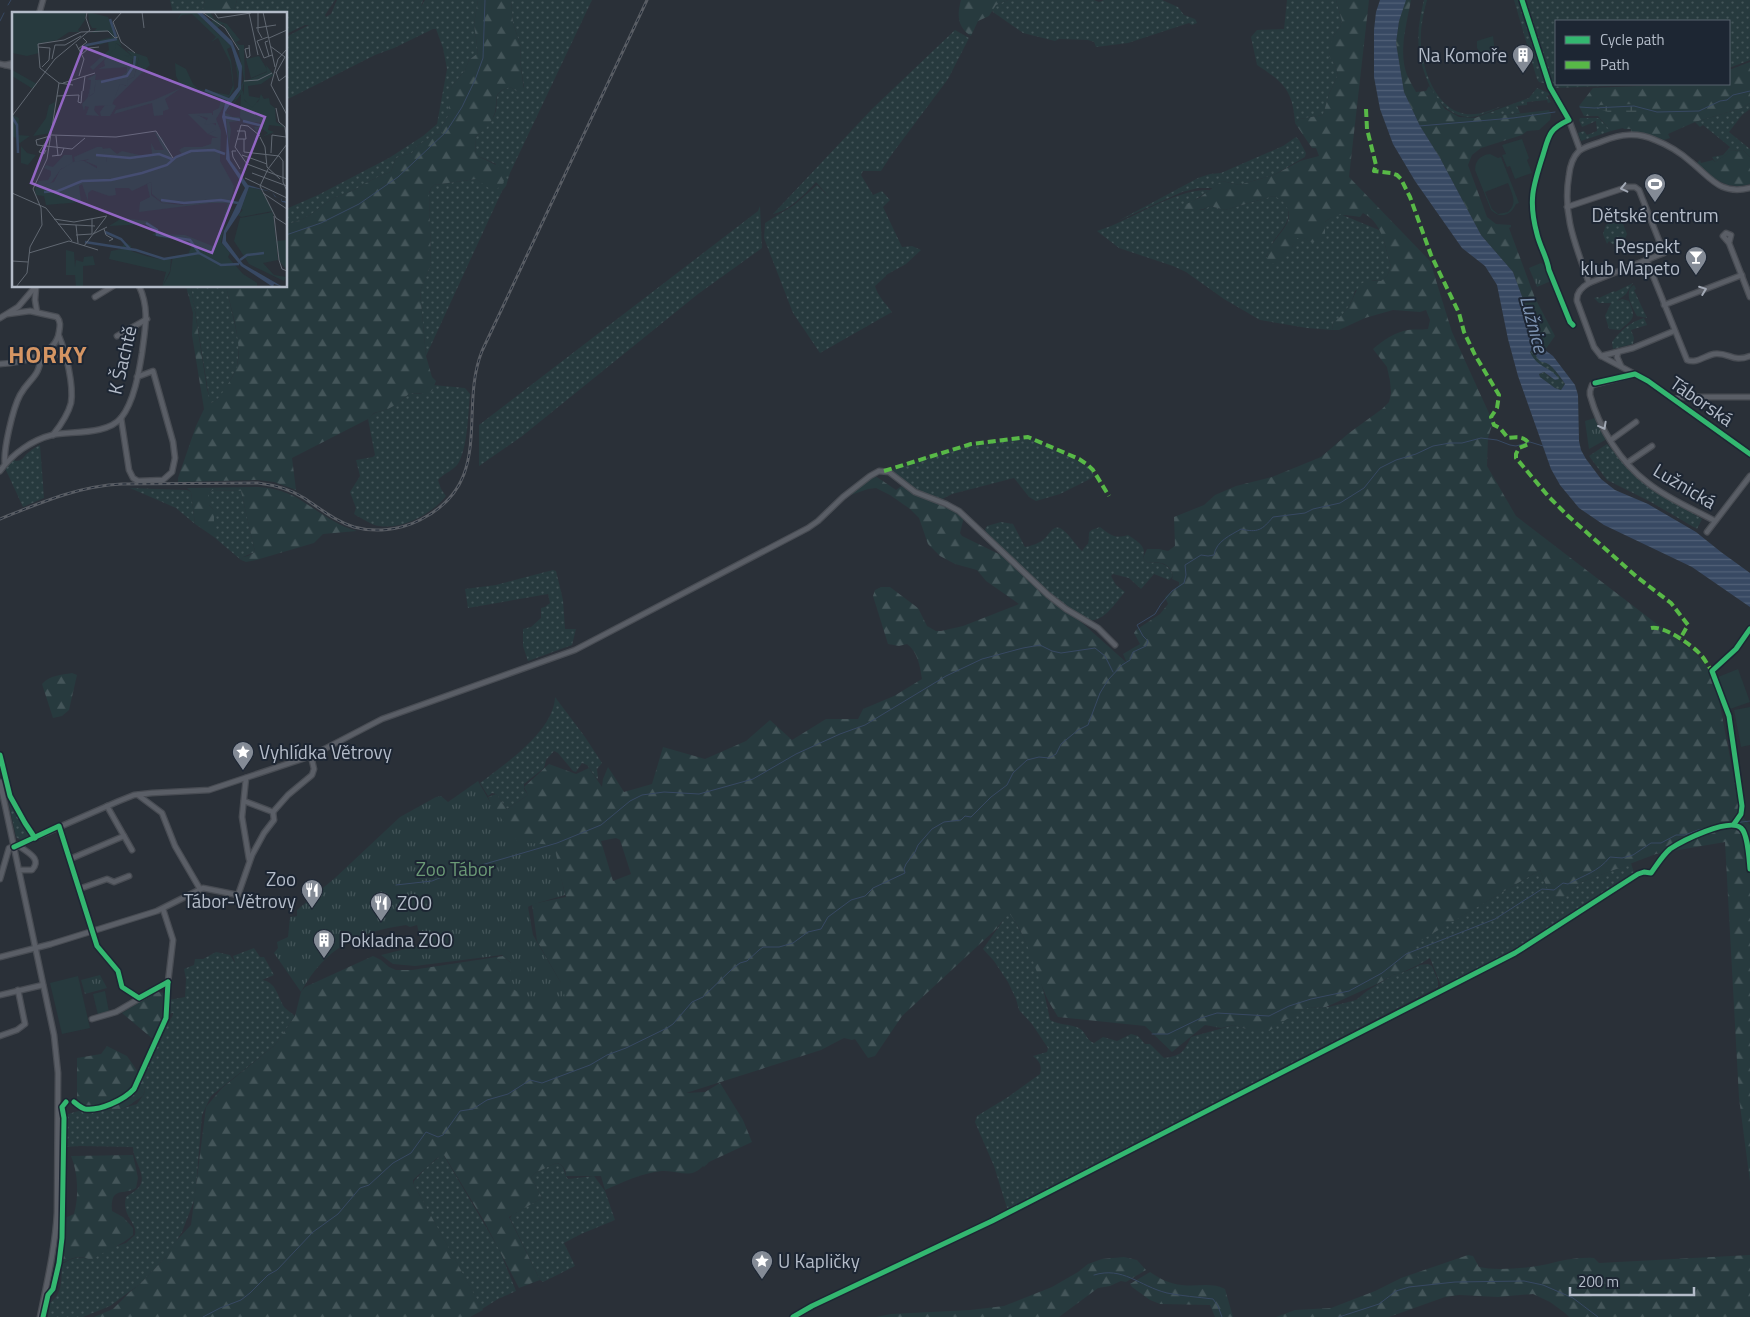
<svg xmlns="http://www.w3.org/2000/svg" width="1750" height="1317" viewBox="0 0 1750 1317" font-family="'Titillium Web',sans-serif">
<style>
.grass{fill:url(#grass-dots)}
.forest{fill:url(#forest-firs);fill-rule:evenodd}
.wetland{fill:url(#wetland-marsh)}
.park{fill:url(#park-tufts)}
.pitch{fill:#273a3e;fill-rule:evenodd}
.water{fill:url(#water-rules);fill-rule:evenodd}
.lines{fill:none;stroke-linecap:round;stroke-linejoin:round}
.stream{stroke:#384963;stroke-width:1}
.minor-casing{stroke:#484c53;stroke-width:7}
.minor{stroke:#5a5e66;stroke-width:4.5}
.rail-casing{stroke:#595d64;stroke-width:3}
.rail{stroke:#1d2633;stroke-width:1;stroke-dasharray:4;stroke-linecap:butt}
.quiet{stroke:#58b947;stroke-width:4;stroke-dasharray:8 4;stroke-linecap:butt}
.cycleway-casing{stroke:#1d2633;stroke-width:8}
.cycleway{stroke:#33b770;stroke-width:5}
.oneway{stroke:#a2a9b5}
.labels{text-anchor:middle;stroke-width:4;stroke-linejoin:round;paint-order:stroke}
.poi-label{font-size:19px;fill:#b4bcc9;stroke:#1d2633;text-anchor:start}
.street-label{font-size:19px;fill:#b4bcc9;stroke:#1d2633}
.park-label{font-size:19px;fill:#6b9a76;stroke:#1d2633}
.water-label{font-size:20px;font-style:italic;fill:#7c92b1;stroke:#1d2633}
.district-label{font-size:24px;font-weight:bold;letter-spacing:1px;fill:#d59563;stroke:#1d2633}
.inset-river{fill:none;stroke:#384963;stroke-width:2.5}
.inset-road{fill:none;stroke:#616872;stroke-width:1}
.view{fill:#9266c3;fill-opacity:0.15;stroke:#9266c3;stroke-width:2.5}
.inset-edge{fill:none;stroke:#b4bcc9;stroke-width:2.5}
</style>
<defs>
<pattern id="grass-dots" width="8" height="8" patternUnits="userSpaceOnUse" patternTransform="scale(1.25)"><rect width="8" height="8" fill="#273a3e"/><path d="M2 2h.1M6 6h.1" fill="none" stroke="#445559" stroke-width="1.8" stroke-linecap="round"/></pattern>
<pattern id="forest-firs" width="22" height="20" patternUnits="userSpaceOnUse" patternTransform="scale(1.25)"><rect width="22" height="20" fill="#273a3e"/><path d="M5 1l3.5 6h-7zM16 11l3.5 6h-7z" fill="#445559"/></pattern>
<pattern id="wetland-marsh" width="20" height="14" patternUnits="userSpaceOnUse" patternTransform="scale(1.25)"><rect width="20" height="14" fill="#273a3e"/><path d="M1 5h8M5 5V1M11 12h8M15 12V8" fill="none" stroke="#445559"/></pattern>
<pattern id="park-tufts" width="24" height="20" patternUnits="userSpaceOnUse" patternTransform="scale(1.25)"><rect width="24" height="20" fill="#273a3e"/><path d="M3 7l-1-3M5 7V3M7 7l1-3M15 17l-1-3M17 17v-4M19 17l1-3" fill="none" stroke="#445559"/></pattern>
<pattern id="water-rules" width="6" height="5" patternUnits="userSpaceOnUse" patternTransform="scale(1.25)"><rect width="6" height="5" fill="#384963"/><path d="M0 2.5h6" fill="none" stroke="#526178"/></pattern>
</defs>
<rect width="100%" height="100%" fill="#2a3038"/>
<g class="grass">
<polygon points="170,0 205,0 201,14 173,14"/>
<path d="M237 0H335L325 15 326 17 331 14 337 0H423L421 7 425 0H478L474 24 478 53 469 60 465 70 452 86 450 92 449 115 441 127 442 134 435 135 418 145 412 153 398 157 395 160 391 172C378 176 367 182 356 189 349 193 341 195 334 198 315 209 310 220 286 224V209L318 195 389 158 423 136 437 124 447 69 443 48 436 29H433L394 48 375 55 286 100V37L309 25H305L286 34V14H233Z"/>
<path d="M511 0H592L510 173 506 186 502 191 426 356 420 291 431 265 429 194 431 188 434 185 476 179 482 183 496 164 476 155 475 138C483 129 487 128 494 116 501 103 489 93 510 87L518 92 524 87 520 60 521 47 513 23Z"/>
<polygon points="1008,0 1094,0 1099,2 1104,0 1162,0 1178,7 1184,15 1195,19 1197,23 1192,25 1189,23 1128,43 1096,47 1094,42 1088,40 1059,39 1055,41 1023,33 993,12 992,10 996,5"/>
<path d="M1287 0H1336L1342 21 1340 28 1334 35 1329 55 1335 65 1338 75 1329 94 1323 115 1300 119 1295 123C1293 90 1283 82 1257 65L1251 37 1257 30 1284 29Z"/>
<path d="M1424 0H1427C1423 14 1420 30 1421 45 1423 72 1437 110 1466 114 1479 116 1492 109 1503 106 1492 110 1479 118 1467 117 1437 114 1422 75 1419 49 1417 33 1420 16 1424 0Z"/>
<polygon points="1514,0 1521,0 1546,78 1544,83 1539,82 1537,79"/>
<polygon points="1525,0 1750,0 1750,60 1729,68 1729,21 1556,21 1556,84 1656,84 1554,88"/>
<path d="M955 30 969 38 948 79 892 154 881 171H863L861 175 873 195 882 191 890 200 883 207 902 247 912 246 921 250 906 264 886 275V276L875 286C877 295 886 304 892 312L820 353 793 313 764 238 765 223 794 205 817 185 829 197 816 182C805 194 789 211 773 214L872 109Z"/>
<polygon points="1537,88 1551,94 1547,96 1551,102 1548,103 1547,100 1527,102 1527,105 1517,106 1520,113 1508,115 1488,113 1529,98"/>
<polygon points="1750,103 1750,109 1742,115 1729,132 1750,149 1750,157 1743,150 1729,151 1726,155 1715,162 1712,157 1723,155 1730,147 1703,125 1700,127 1695,122 1742,108"/>
<polygon points="1580,118 1599,118 1611,131 1581,141 1578,133 1584,131 1587,135 1597,131 1596,121 1582,127 1579,120"/>
<polygon points="1296,137 1299,140 1306,153 1305,157 1274,175 1239,185 1222,181 1213,188 1198,188 1182,192 1118,221 1198,178 1210,174 1221,173 1283,146"/>
<path d="M1210 190 1184 207 1179 208V210H1203L1210 206 1225 210 1273 196C1284 198 1292 210 1287 221 1284 229 1277 235 1273 242 1271 247 1268 252 1266 257L1292 247 1296 238H1304L1311 242 1325 236V222L1334 215 1340 214 1379 230 1382 234 1391 267 1387 276 1381 281 1373 280 1355 291C1352 304 1343 316 1333 323L1332 330 1307 328 1260 320 1224 299 1186 272 1173 266 1119 248 1097 231C1133 220 1173 189 1210 190Z"/>
<polygon points="760,206 762,248 698,294 521,437 479,466 479,425 758,211"/>
<polygon points="1613,221 1623,224 1627,234 1621,248 1612,251 1610,250 1612,251 1620,247 1617,244 1612,244 1609,241 1607,244 1603,234 1606,225"/>
<path d="M1633 283 1626 294 1617 301 1622 299 1629 301C1636 319 1634 318 1620 330L1609 329 1605 316 1611 303H1599L1594 298 1598 297 1599 298 1614 291 1615 292Z"/>
<path d="M1634 285 1636 289 1634 290 1647 318 1637 316C1632 307 1623 291 1634 285Z"/>
<polygon points="191,286 226,286 239,343 238,358 237,368 222,395 214,402 210,403"/>
<path d="M1644 318 1647 325 1631 330 1634 338 1633 344 1613 349 1612 342C1621 330 1630 322 1644 318Z"/>
<polygon points="1533,350 1554,369 1565,384 1561,390 1555,388 1540,377 1539,374 1544,372 1551,378 1552,372 1534,361 1530,352"/>
<path d="M433 385 465 388 470 394C468 414 468 444 459 462 455 470 444 473 438 480L441 489 446 496C432 514 402 530 379 526 371 525 364 519 357 516L354 514 356 508 350 492 360 476 356 460 373 457 375 455 368 419C374 411 381 412 390 408 397 404 404 399 410 393L420 394 432 391Z"/>
<polygon points="1021,438 1033,440 1083,463 1090,468 1094,475 1092,478 1060,494 1036,501 1029,497 1014,478 952,494 942,499 912,488 911,485 904,482 891,470 960,447"/>
<polygon points="1607,444 1625,465 1642,482 1702,519 1697,529 1649,501 1607,480 1589,456"/>
<path d="M40 445 44 498 23 507 5 468 14 459 15 461C24 461 23 456 29 452 32 449 36 447 40 445Z"/>
<polygon points="130,488 187,490 191,492 195,524 176,508"/>
<polygon points="212,490 241,491 255,552 243,557 241,560 214,537 214,510 209,505 209,493"/>
<path d="M1001 522 1013 524 1025 547C1031 546 1040 543 1044 539 1049 535 1054 522 1063 530 1071 536 1075 545 1082 551 1082 551 1087 544 1088 544 1091 532 1084 532 1100 527 1110 535 1115 539 1128 535 1138 542 1147 546 1143 558L1148 563C1159 561 1170 564 1173 576L1169 580 1154 574 1141 589 1129 578 1113 574 1111 576 1116 585 1125 592C1115 603 1103 624 1086 620L1055 599 987 533 985 530 987 526Z"/>
<polygon points="553,570 556,571 563,600 565,629 576,629 572,645 528,661 523,646 523,629 531,627 541,618 541,608 545,607 550,603 548,594 468,608 465,589 496,585"/>
<path d="M555 697 585 737 602 763 597 769 598 778 597 779 587 765 582 763 576 772 573 771 558 753 554 751 546 760 544 768 524 784V789L528 795 507 809 496 794 492 793 488 796 480 783C505 764 554 731 555 697Z"/>
<path d="M4 781C15 798 22 818 37 834L22 841 16 837Z"/>
<polygon points="1631,863 1634,873 1551,927 1511,951 1442,988 1430,958 1420,964 1412,945 1540,870 1554,904 1582,882"/>
<path d="M1009 912C1031 945 1043 982 1050 1020 1059 1025 1070 1024 1079 1028 1086 1032 1086 1040 1094 1043L1103 1037 1117 1041 1131 1034 1138 1036 1145 1044H1150L1164 1058C1181 1056 1184 1052 1191 1037L1234 1025 1246 1029 1307 1008 1329 1007 1356 1000 1367 991 1393 975 1407 971 1420 965 1428 964 1432 966 1438 981V987L1018 1205 1007 1208 994 1166 975 1122 977 1116 1008 1097 1040 1074C1042 1065 1040 1062 1033 1056L1047 1052 1048 1048 1032 1024 1019 1010 1016 999 1008 982 994 961 983 949Z"/>
<path d="M254 948 260 957H264L274 975 262 980C277 982 277 997 285 1008 288 1011 292 1013 295 1016L275 1045 211 1096 202 1115 195 1198 182 1232 165 1258 140 1284 110 1306 83 1317H48L50 1303C63 1293 61 1280 62 1265 70 1258 80 1255 91 1260L108 1249 126 1243 135 1235C138 1222 121 1217 126 1197 130 1194 136 1191 139 1187 148 1176 133 1161 133 1147L80 1146 66 1147V1118L68 1114 82 1110 102 1111 117 1110 137 1104 144 1094 145 1090 142 1080 167 1025 173 1015V1013L168 1014 169 1000 185 997 186 979 184 969 194 965 195 959H203L216 952 230 955 235 963 233 956Z"/>
<polygon points="443,1154 499,1249 516,1291 498,1299 482,1309 414,1185 414,1181 427,1167"/>
<path d="M556 1163C566 1165 563 1173 568 1179L594 1176 605 1191 615 1220 581 1234 564 1243 575 1266 543 1282 540 1280 510 1218 512 1215 542 1198 531 1177 535 1173Z"/>
</g>
<g class="forest">
<polygon points="205,0 237,0 233,14 201,14"/>
<path d="M478 0H511L513 23 521 47 520 60 524 91 518 92 510 87C492 92 498 99 495 112 494 116 490 124 487 127 484 131 478 133 475 138L476 155 506 170C507 177 503 185 497 189H490L476 179 434 185 431 188 429 193 431 265 420 291 426 356 432 377 436 381 432 391 428 394 410 393 397 404 388 409 374 413 368 419 292 458 296 490 274 482 258 480 178 482V478L196 426 204 409 192 335 193 313 186 286H191L207 389 211 403C218 401 222 393 226 387 230 381 235 373 237 366 243 343 231 310 226 286H286V224C310 220 315 209 334 198 341 195 349 193 356 189 367 182 378 176 391 172L395 160 398 157 412 153 418 145 435 135 442 134 441 127 449 115V92L452 86 465 70 469 60 478 53 474 24Z"/>
<path d="M961 0H1008L996 5 989 16 978 21 971 36C957 27 957 14 961 0Z"/>
<path d="M1336 0H1369L1349 177 1430 261 1452 332 1493 422 1488 438 1487 466 1516 516 1696 654 1710 670 1715 679 1741 815 1750 825V1182L1739 1098 1725 842 1656 854 1582 882 1554 905 1540 870 1413 945 1420 964 1401 973 1393 975 1377 984 1326 1007 1307 1008 1299 1011 1269 1031 1246 1029 1234 1025 1221 1028 1205 1025 1172 1052 1145 1026 1058 1017C1054 1010 1049 1003 1046 996 1034 968 1028 937 1009 913L996 929 902 1016 875 1056 868 1058 855 1039 852 1040 844 1038 821 1050 686 1093 705 1092 720 1083 743 1120 752 1142 709 1162 704 1167 703 1166C690 1180 679 1170 662 1171 642 1173 623 1182 605 1190L601 1176H566C566 1170 563 1164 556 1163L535 1173 531 1177 542 1198 509 1217 540 1280 519 1288 484 1221 444 1155 437 1158 413 1180 414 1185 483 1310 470 1317H94L113 1309 130 1292 140 1284 165 1258 175 1242 191 1225 206 1107 222 1088 275 1045 295 1016 301 992 305 987 373 956 381 960 389 967 396 970H412L503 956 511 963 561 983 537 941 532 904 566 897 555 856 523 851 503 834 488 797 496 794 507 809 528 795 524 787 549 764 576 774 589 768 602 787 603 779 608 767 624 792 652 784 663 747 705 759 746 741 770 720 792 740 826 719H858L863 709 894 696 922 679C920 667 918 652 907 644L899 646 888 644 873 596 875 590 881 587H890L918 608 927 626 936 631H941L963 626 1019 604 986 581 977 570 955 564 940 556 928 544 919 518 910 509 890 495 876 488 868 489 851 495 855 488 874 475 896 490 903 485 945 504 964 517 960 533 962 536 1005 557 1041 586 1127 663 1123 654 1140 644 1134 633 1136 630 1160 614 1168 604 1165 597 1179 585V582L1172 579 1173 576C1170 563 1159 561 1148 563L1143 558 1147 549H1159L1168 551 1175 546 1174 517 1204 505 1215 495 1236 486 1272 477 1321 457 1349 433 1382 409 1389 402 1391 393 1390 381 1387 367 1373 349C1382 341 1395 332 1408 330 1414 329 1421 330 1428 329L1430 320 1426 310 1420 312 1393 310 1365 318 1339 330H1332L1333 323C1341 317 1349 308 1353 298 1360 282 1363 279 1381 281L1387 276 1391 267C1385 247 1383 223 1363 213L1360 217C1346 215 1335 212 1325 222V236L1322 242H1310L1304 238H1297L1285 259 1269 265 1267 263C1264 246 1282 236 1288 221 1292 210 1283 198 1273 196L1225 210 1210 206C1201 211 1192 211 1182 211L1178 208 1199 198 1222 181 1239 185 1274 175 1300 161 1319 156 1316 148H1312L1295 123 1300 119 1323 115 1329 94 1338 75 1335 65 1329 56 1330 45 1334 35 1340 28 1342 21ZM616 838 620 840 631 874 613 881 601 841Z"/>
<path d="M1405 0H1411C1407 23 1398 51 1407 75 1410 81 1413 87 1416 92L1426 91 1429 86 1445 109 1459 117 1475 118 1488 113 1508 115 1549 110 1551 115 1550 120 1539 130 1527 131 1522 135 1481 148 1472 155 1468 165 1487 217 1496 224 1511 225V227L1509 228 1535 298 1555 336 1545 350 1537 337 1513 272 1481 235 1440 158 1420 126 1404 92 1396 43 1399 21Z"/>
<polygon points="1750,62 1750,103 1742,108 1695,122 1668,134 1670,138 1664,140 1644,133 1631,132 1631,129 1624,129 1623,128 1611,131 1598,116 1584,116 1579,106 1593,88 1682,84 1729,84 1729,70"/>
<path d="M1743 150 1750 157V184C1727 191 1713 179 1697 163L1700 160 1701 163 1713 160 1715 162 1726 155 1729 151Z"/>
<path d="M258 487C274 488 289 492 302 501 320 512 335 525 357 531L323 534 314 543 256 560 246 562 241 560 243 557 248 556 255 552 241 491 212 490 209 493V505L214 510V537L195 524 191 492 187 488Z"/>
<path d="M72 673 77 675 69 710 62 716 53 718 42 684C50 675 61 675 72 673Z"/>
<polygon points="152,991 165,993 165,1017 154,1040 122,1013 141,1001"/>
<path d="M107 1046 127 1056 142 1078C142 1083 147 1088 144 1093 143 1097 138 1099 135 1101 120 1114 100 1111 81 1109L77 1103V1058L101 1054Z"/>
<path d="M133 1155 138 1178 136 1188C124 1196 110 1185 112 1211L123 1217 133 1228V1235C121 1246 105 1251 91 1260 79 1254 73 1258 62 1263L65 1218 74 1214C79 1197 78 1172 71 1156Z"/>
<path d="M1468 1255 1473 1256 1479 1267C1496 1271 1530 1268 1548 1264 1563 1260 1578 1257 1594 1258L1599 1263 1750 1255V1317H1569L1565 1313 1550 1302 1533 1294 1498 1297 1459 1295 1445 1297 1389 1317H1276L1295 1310 1331 1308 1375 1291 1401 1278Z"/>
<polygon points="1124,1257 1137,1260 1146,1270 1126,1282 1121,1281 1110,1286 1098,1288 1059,1317 876,1317 891,1314 970,1310 1004,1306 1052,1287 1078,1272 1088,1264 1102,1259"/>
<path d="M1150 1272C1160 1279 1170 1284 1182 1285 1197 1287 1212 1282 1225 1289L1233 1317H1215L1210 1305 1160 1304 1150 1300 1132 1287 1130 1284Z"/>
</g>
<path class="wetland" d="M1634 104 1647 106 1648 110C1632 116 1612 116 1598 108V106L1600 105Z"/>
<g class="park">
<polygon points="1541,263 1546,266 1551,281 1537,287 1529,268"/>
<polygon points="1595,418 1607,439 1589,449 1585,421"/>
<path d="M478 781 493 807 518 842 554 845 565 895C557 898 534 903 528 907L533 935 561 983 565 997H526L510 987 511 963 502 955 415 966 393 964 381 955 422 945 417 925 410 927 406 925C357 932 325 948 301 992L274 953 278 948 277 942 288 937 290 917 297 916V910L336 877 400 817 436 797 441 796 448 802Z"/>
<polygon points="100,975 107,988 85,994 81,980"/>
</g>
<g class="pitch">
<polygon points="1493,36 1495,53 1489,56 1481,54 1477,48 1477,41"/>
<polygon points="1522,139 1529,158 1527,160 1532,173 1515,179 1510,166 1507,167 1502,155 1506,154 1502,145"/>
<path d="M1490 154 1498 158 1501 157 1519 203 1516 204C1511 216 1500 219 1491 210L1475 170C1475 161 1480 155 1490 154ZM1508 183C1512 194 1518 203 1508 212L1498 214 1492 209 1485 192Z"/>
<polygon points="1738,669 1750,702 1730,709 1718,677"/>
<polygon points="1750,707 1750,745 1741,747 1734,710"/>
<polygon points="78,976 90,1028 62,1034 50,983"/>
<polygon points="105,991 109,1012 98,1015 93,994"/>
</g>
<path class="water" d="M1380 0H1406L1399 21 1396 43 1404 92 1420 126 1440 158 1481 235 1513 272 1537 337 1545 350 1553 356 1575 385 1578 395 1579 441 1581 450 1586 459 1601 479 1615 490 1648 504 1696 532 1721 552 1750 573V607L1692 567 1604 525 1579 508 1560 485 1551 469 1518 376 1508 339 1497 285 1485 266 1462 248 1415 181 1393 144 1380 109 1374 77V30L1376 12ZM1532 350 1534 351C1541 368 1543 358 1552 367 1557 372 1561 378 1565 384L1561 390 1555 388 1540 377 1539 374 1544 372 1555 380 1559 379C1549 365 1538 369 1530 352Z"/>
<g class="lines">
<g class="stream">
<polyline points="8,5 11,0"/>
<polyline points="0,21 4,13"/>
<polyline points="1580,107 1594,108 1634,106 1657,112 1699,111 1720,101 1727,100 1733,95 1750,91"/>
<polyline points="1419,126 1513,118 1555,112"/>
<polyline points="286,235 321,223 359,204 398,177 446,132 462,107 475,80 483,58 485,0"/>
<polyline points="454,873 557,843 601,825 630,801 642,795 664,792 699,794 753,779 796,754 840,734 865,725 946,676 982,659 1023,648 1040,645 1052,651 1061,653 1095,648 1105,656 1113,672"/>
<polyline points="396,885 432,881 442,877"/>
<path d="M1152 1034H1168L1201 1018 1217 1013 1269 1016 1289 1006 1311 999 1349 991 1382 973 1406 954 1495 919 1542 889 1554 890 1563 883 1568 884C1584 875 1598 872 1610 857L1622 858 1633 855 1651 843H1661L1676 835H1685L1698 830 1725 824 1750 821"/>
<path d="M1094 1275C1123 1266 1139 1286 1167 1293 1182 1296 1197 1297 1213 1299L1218 1306 1222 1317"/>
<path d="M203 1317 220 1308 241 1300 250 1293 268 1275 277 1270 313 1232 338 1214 360 1188 369 1185 393 1163 411 1153 426 1132 438 1137 443 1135 460 1111 473 1109 487 1100 508 1094 530 1080 542 1083 590 1065 607 1055 626 1048 667 1028 673 1024 692 1002 703 997 732 969 740 963 747 961 759 950 763 947H779L793 943 808 932 821 929 828 917 851 900 865 896 873 888 905 873 904 869 906 864 915 852 918 845 932 829 944 822 961 820 965 816 971 817 991 797 1007 785 1013 773 1027 760 1039 757 1049 758 1056 754 1061 744 1078 730 1088 725 1100 693 1108 680 1122 665 1130 660 1133 652 1146 646 1148 641 1143 636 1137 625 1155 614 1161 604 1172 591 1184 583 1186 575 1185 565 1201 555 1208 556 1214 555C1216 541 1231 535 1241 529 1258 533 1262 530 1273 517L1305 513 1313 509 1340 503 1364 488 1380 468 1396 460 1416 454 1433 446 1450 443H1462L1481 438 1497 440 1510 445 1516 446 1530 442 1543 446"/>
<polyline points="1339,1317 1379,1304 1396,1291 1409,1287 1455,1282 1524,1281 1543,1285 1573,1298 1598,1317"/>
</g>
<g class="minor-casing">
<g id="minor">
<polyline points="39,14 43,0"/>
<polyline points="0,64 14,67"/>
<polyline points="5,65 14,63"/>
<polyline points="1569,120 1580,150"/>
<path d="M1567 207 1627 187H1635L1639 190 1664 253 1589 283C1582 287 1576 292 1577 301L1594 347 1601 356 1648 381 1750 454"/>
<polyline points="1729,243 1723,236 1726,233 1731,235 1729,243 1750,297"/>
<path d="M1647 261 1687 360C1696 364 1704 356 1714 354 1729 352 1733 363 1750 356"/>
<path d="M1589 283C1576 246 1562 216 1569 175 1570 166 1572 158 1579 151 1585 146 1596 144 1603 141 1621 134 1637 132 1655 140 1668 145 1681 153 1691 162 1712 179 1720 195 1750 188"/>
<polyline points="36,287 35,300 37,312"/>
<polyline points="95,297 113,286"/>
<polyline points="1664,305 1742,275"/>
<polyline points="0,318 18,307 36,286"/>
<polyline points="117,336 147,319"/>
<polyline points="46,351 58,354 66,358"/>
<polyline points="1618,352 1617,357 1621,366"/>
<polyline points="1601,356 1633,348 1674,331"/>
<path d="M0 364C20 363 56 356 59 332 60 326 61 322 57 317L30 311 8 314"/>
<path d="M1635 374 1592 385 1590 391V395C1599 428 1621 463 1648 483 1668 499 1693 509 1715 521"/>
<polyline points="1674,399 1681,397 1750,397"/>
<polyline points="121,418 129,470 133,478 138,481 163,480 172,472 175,458 173,442 153,371 137,377"/>
<path d="M53 435C60 426 68 415 71 403 74 385 66 353 59 336"/>
<polyline points="1611,440 1636,422"/>
<polyline points="1627,463 1652,446"/>
<path d="M5 464C3 450 13 408 20 395 30 377 40 378 41 354"/>
<path d="M0 471C12 454 32 440 52 435 72 431 107 435 121 418 134 402 139 372 142 353 145 329 150 309 139 286"/>
<polyline points="1707,532 1750,476"/>
<polyline points="246,778 242,817 249,859"/>
<path d="M0 782 54 1035 58 1073 57 1213C55 1248 47 1282 40 1317"/>
<polyline points="138,795 162,813 175,846 200,889"/>
<polyline points="244,801 273,812"/>
<polyline points="107,806 132,850"/>
<polyline points="273,812 288,795 312,775 314,769 311,756"/>
<polyline points="59,826 97,946 118,971 122,987 139,998"/>
<path d="M18 845C26 852 43 858 32 870H19"/>
<polyline points="70,859 124,836"/>
<polyline points="0,879 9,848 18,845 119,801 134,795 152,793 209,790 311,756 382,719 575,650 808,528 818,521 843,497 870,476 879,471 889,472 915,492 946,504 959,511 1048,595 1066,609 1098,628 1115,645"/>
<polyline points="79,889 107,879 114,882 129,876"/>
<polyline points="0,957 51,944 157,911 203,888 238,895 252,855 264,833 274,820 273,812"/>
<polyline points="0,995 43,985"/>
<polyline points="92,1019 116,1012 168,982 173,940 163,909"/>
<polyline points="0,1036 17,1030 25,1024 18,990"/>
</g>
</g>
<use href="#minor" class="minor"/>
<g class="rail-casing">
<path id="rail" d="M0 519C40 503 78 486 122 484L258 483C274 485 290 489 304 498 321 509 335 521 354 527 375 533 400 530 420 520 496 482 458 411 482 351L647 0"/>
</g>
<use href="#rail" class="rail"/>
<g class="quiet">
<path d="M1366 109 1367 129 1376 165 1374 171 1391 173 1397 175 1401 179 1410 197 1431 255 1459 313 1464 332 1475 355 1499 395 1497 408 1491 417 1494 425 1500 428 1508 438C1516 437 1525 436 1529 444L1519 448 1516 454V458L1549 497 1567 515 1637 577 1671 603 1688 625 1680 639"/>
<polyline points="884,471 971,444 1028,437 1079,459 1088,465 1093,470 1109,496"/>
<path d="M1651 628C1663 625 1692 645 1700 654 1705 659 1708 666 1712 671"/>
</g>
<g class="cycleway-casing">
<g id="cycleway">
<path d="M1522 0 1550 87 1569 120C1549 129 1549 135 1543 155 1533 186 1528 201 1537 234 1540 247 1547 257 1549 270L1570 322 1573 325"/>
<polyline points="1595,383 1635,374 1648,381 1750,454"/>
<polyline points="0,755 10,796 25,823 35,838"/>
<polyline points="1734,824 1741,814 1742,806 1729,716 1712,671 1736,649 1750,629"/>
<polyline points="14,847 59,826 97,946 118,971 122,987 139,998 168,982"/>
<path d="M74 1102C78 1105 81 1108 85 1109 100 1111 124 1100 134 1089L166 1018 168 982"/>
<polyline points="43,1317 48,1295 53,1289 59,1263 62,1238 64,1118 62,1107 66,1102"/>
<path d="M793 1317 812 1306 992 1221 1515 953 1638 874 1644 872 1651 873C1657 865 1662 856 1670 849 1682 841 1729 817 1741 828 1748 834 1749 859 1750 869"/>
</g>
</g>
<use href="#cycleway" class="cycleway"/>
</g>
<defs><path id="oneway-chevron" d="M-2-3.5L2.5 0L-2 3.5" fill="none" stroke-width="1.6" stroke-linecap="round" stroke-linejoin="round" transform="scale(1.25)"/></defs>
<g class="oneway">
<use href="#oneway-chevron" transform="translate(1624 188) rotate(167)"/>
<use href="#oneway-chevron" transform="translate(1703 290) rotate(-21)"/>
<use href="#oneway-chevron" transform="translate(1603 426) rotate(61)"/>
</g>
<defs>
<g id="building-pin" transform="scale(1.125)"><path d="M0 17L-7.5 6A9.5 9.5 0 1 1 7.5 6Z" fill="#848b96" stroke="#1d2633"/><path d="M-4-6H4V6H1V3H-1V6H-4ZM-2.5-4.3h1.7v1.8h-1.7ZM.8-4.3h1.7v1.8H.8ZM-2.5-1h1.7V.8h-1.7ZM.8-1h1.7V.8H.8Z" fill="#fff"/></g>
<g id="stadium-pin" transform="scale(1.125)"><path d="M0 17L-7.5 6A9.5 9.5 0 1 1 7.5 6Z" fill="#848b96" stroke="#1d2633"/><path d="M0-5a6.5 5 0 1 0 0 10a6.5 5 0 1 0 0-10ZM-3.5-1.8h7v3.6h-7Z" fill="#fff"/></g>
<g id="bar-pin" transform="scale(1.125)"><path d="M0 17L-7.5 6A9.5 9.5 0 1 1 7.5 6Z" fill="#848b96" stroke="#1d2633"/><path d="M-6-5H6L.8 .8V4.5H3.5V6h-7V4.5H-.8V.8Z" fill="#fff"/></g>
<g id="sight-pin" transform="scale(1.125)"><path d="M0 17L-7.5 6A9.5 9.5 0 1 1 7.5 6Z" fill="#848b96" stroke="#1d2633"/><path d="M0-6L1.8-2.2L6-1.7L2.9 1.2L3.7 5.4L0 3.3L-3.7 5.4L-2.9 1.2L-6-1.7L-1.8-2.2Z" fill="#fff"/></g>
<g id="restaurant-pin" transform="scale(1.125)"><path d="M0 17L-7.5 6A9.5 9.5 0 1 1 7.5 6Z" fill="#848b96" stroke="#1d2633"/><path d="M-5-6h1v4h1v-4h1v4h1v-4h1v5L-1.5 .5V6h-2V.5L-5-1ZM5-6V6H3V1.5H1.5Q1.5-4 5-6Z" fill="#fff"/></g>
</defs>
<g fill-rule="evenodd">
<use href="#building-pin" x="1523" y="55"/>
<use href="#stadium-pin" x="1655" y="184"/>
<use href="#bar-pin" x="1696" y="257"/>
<use href="#sight-pin" x="243" y="752"/>
<use href="#restaurant-pin" x="312" y="890"/>
<use href="#restaurant-pin" x="381" y="903"/>
<use href="#building-pin" x="324" y="940"/>
<use href="#sight-pin" x="762" y="1261"/>
</g>
<g class="labels">
<g class="poi-label">
<text x="1507" y="62" text-anchor="end">Na Komoře</text>
<text x="1655" y="222" text-anchor="middle">Dětské centrum</text>
<text x="1680" y="253" text-anchor="end">Respekt<tspan x="1680" dy="22">klub Mapeto</tspan></text>
<text x="259" y="759">Vyhlídka Větrovy</text>
<text x="296" y="886" text-anchor="end">Zoo<tspan x="296" dy="22">Tábor-Větrovy</tspan></text>
<text x="397" y="910">ZOO</text>
<text x="340" y="947">Pokladna ZOO</text>
<text x="778" y="1268">U Kapličky</text>
</g>
<g class="street-label">
<text transform="translate(122 360) rotate(-77)" y="7">K Šachtě</text>
<text transform="translate(1702 401) rotate(35)" y="7">Táborská</text>
<text transform="translate(1685 486) rotate(31)" y="7">Lužnická</text>
</g>
<g class="park-label">
<text x="455" y="876">Zoo Tábor</text>
</g>
<g class="water-label">
<text transform="translate(1534 324) rotate(75)" y="7">Lužnice</text>
</g>
<g class="district-label">
<text x="48" y="363">HORKY</text>
</g>
</g>
<g transform="translate(12 12)">
<rect width="275" height="275" fill="#2a3038"/>
<path d="M104 31 121 45 119 59 112 66 83 73 82 81 77 85 79 68 75 67 84 62 83 68 105 67 115 60V55L86 57 93 54 92 49ZM247 44 256 59 239 66 234 47ZM127 45H135L138 53 101 89 108 71 114 74 115 68 122 65ZM163 51 174 57 181 72 169 74 164 64ZM0 58 25 72 21 77 0 64ZM169 76 153 87 157 97 151 99V103L142 104 140 91 102 102 104 98 142 88ZM231 78 233 89 238 92 246 90 249 82 252 87 257 86 258 92 263 96 264 110 273 115 257 113 256 118 262 120 250 125 256 121 249 116 245 117 247 123 242 115H252L251 111 231 109 228 105 229 82 216 99 218 105H227L229 109 218 105 217 103 216 99 217 96ZM43 90 39 121 21 124 34 106 37 93ZM101 92 104 94 98 104H89L88 100 93 93ZM200 101V103H186L205 114V118L196 122 176 102ZM1 103 7 106 6 123 18 124 8 131 5 130V121L4 126 0 124ZM9 134 15 141 24 143 16 153 9 151ZM52 143H60L61 152 49 157 38 172 23 175 27 169 36 168 39 163V159L32 156 34 153 41 155ZM139 170V183L150 191 172 193 196 186 206 190 127 200 128 190 138 185 135 172ZM237 175 249 178 261 199 229 205 226 203 231 198 229 197ZM113 230 119 234V239L134 244 152 248 159 245 158 259 150 275 154 260 97 247 99 239 109 237ZM54 238 62 240 63 255 64 248 71 250 72 245 81 244 83 253 71 254V275H64L63 263H54Z" fill="#273a3e"/>
<path d="M0 0H74L73 8 66 18 68 20H57L45 28 26 32 27 41 15 44 0 41ZM76 0 96 5 110 35 104 31 103 37 81 58 78 55 97 38 96 30 87 33 88 28 100 25 96 19 80 21 85 16H80L77 10ZM184 0 219 34 221 37 224 45 227 60 226 68 222 41 219 35 215 37 219 48 222 77 204 107 209 119 208 149 222 174 209 230 218 241 216 245 231 262 245 271V275H150L158 261 161 244 176 243 180 232 140 223 145 219 136 212 97 214 110 206 135 209 146 217 147 222 173 223 203 235 216 191H196V187L180 191H151L140 182 139 170 120 179 117 176H103L104 183 97 184 80 178 76 181V189L70 172 67 174 69 190 34 193 32 184 24 183 23 178 24 175 42 170 48 158 63 149H72L90 159V150H94L95 146 86 144 90 137 98 136 105 142 110 139 131 144 140 142 139 131 143 138H152L142 119 150 126 161 147 170 142 167 138 172 135H190L199 132 200 126H206L196 122 204 118V111L192 113 196 106 185 103H201V99L207 96 209 87 180 75 170 76 172 72H181L186 77 217 83 221 73 218 50 206 26 199 30 204 25 180 2 170 3 165 8 169 1ZM198 0 202 7 215 12 228 28 224 30 227 33H232L233 69 255 60 254 53 262 63 249 72 236 74 237 84 248 86 240 96 232 87V70L230 79 226 86 217 91 214 101 227 109 217 110 219 118 217 133 213 98 217 91 226 83 232 67 226 35 211 12 205 16 211 22 207 20 199 10 201 8 193 2ZM114 38 135 45H127L122 65 115 68 116 74 108 72 100 93 83 94 82 98 87 104 74 103 77 95 73 94 72 99 70 92 76 85 79 70 77 85 82 81 84 69 105 68 119 59 123 48 112 43 120 44ZM261 200 266 248 251 251 262 263 274 265 272 269 237 252 222 229 228 206ZM275 228V258L268 250 264 229Z" fill="#273a3e"/>
<path d="M85 135H90L95 145 94 150H90V161L85 158V154L73 149 77 147 63 150 62 145Z" fill="#273a3e"/>
<path d="M184 0H189L220 29 230 54 229 77 213 100 218 148 236 173 260 180 264 185 269 186 270 189H273L275 191 270 190 269 188V186L263 185 260 180 237 175 228 200 214 221V229L231 252 271 275 262 272 261 275 229 254 210 231 212 219 233 176 214 147 215 124 210 105 213 91 226 75 227 60 219 34Z" fill="#384963"/>
<path class="inset-river" d="M98 7 104 25M68 39 75 33 105 27M89 70 115 64 122 53 123 44M193 78 218 88M0 105 5 113 6 141M212 105 228 108M231 109 251 114M84 143 118 146 147 142 160 147M32 180 46 179 70 169 99 168 130 161 155 153 164 145 179 139 202 138 213 142M149 188 172 191 209 188 226 191M134 211 145 218V223L178 228 187 241M93 220 109 227 118 237M73 230 124 238 152 247 187 241 209 253 227 252M228 248 235 243 252 241"/>
<path class="inset-road" d="M110 0 101 10 109 30 123 41M130 0 132 16M190 0 213 16 227 38M202 0 206 6 239 1M246 0V19L250 26M251 0 263 55M237 1 246 43M244 16 264 13M256 25 245 29 252 46 260 43M257 26 275 18M256 29 253 30 257 44M64 32 72 47 67 64M237 33 238 44 235 46 233 37 237 36M258 34 273 45 264 61M26 35 38 36 37 48 30 55M66 37 75 30 71 26M275 37 266 47 259 73 275 103M70 42 77 36 87 35M40 47 43 33H53L69 24M264 60 267 69 275 63M232 69 246 68 260 61M51 71 83 61M61 73 47 71 28 56 26 32 52 28 69 20 96 19 103 26 106 25M71 79 73 64M67 83 66 90 69 91 70 79M45 84 67 83M264 96 267 110 273 115 275 131M0 104 43 47 78 18 74 6 75 0M229 113 223 135 235 152 275 167M229 113 236 114 248 124M39 123 104 125 144 119 161 146M38 124 24 128 25 133 60 137 73 126M44 124 46 144M248 125 253 135 255 155 268 167M225 127H234L233 119H225M232 127V140L267 144M275 132 256 157 248 174 264 206 275 213M34 138 32 142 27 140 38 124M224 139H220L221 145 228 157M259 141 260 123 274 125M230 143 255 152M40 144 49 143 52 136M267 144 271 149V170L275 179M240 161 275 174M233 166 275 186M0 181 34 196 60 229M251 181 275 197M262 204 267 248 270 257 275 259M42 207 62 210 95 204M46 212 83 214M64 213 66 231M92 217 94 223 101 227 97 229M81 222 95 215M64 223 80 222V207M72 234 94 205M17 241 57 229 86 238M0 249 16 250M4 275 15 261 18 235 30 213 29 196 21 177 35 147 47 71"/>
<path class="view" d="M71 35 253 105 200 241 19 171Z"/>
<rect width="275" height="275" class="inset-edge"/>
</g>
<rect x="1555" y="20" width="175" height="65" fill="#1d2633" stroke="#59626f"/>
<rect x="1565" y="36" width="25" height="8" fill="#33b770" stroke="#59626f"/>
<text x="1600" y="45" font-size="15" fill="#b4bcc9">Cycle path</text>
<rect x="1565" y="61" width="25" height="8" fill="#58b947" stroke="#59626f"/>
<text x="1600" y="70" font-size="15" fill="#b4bcc9">Path</text>
<path d="M1570 1287v8h124v-8" fill="none" stroke="#b4bcc9" stroke-width="2.5"/>
<text x="1578" y="1287" font-size="15" fill="#b4bcc9" stroke="#1d2633" stroke-width="4" paint-order="stroke">200 m</text>
</svg>
